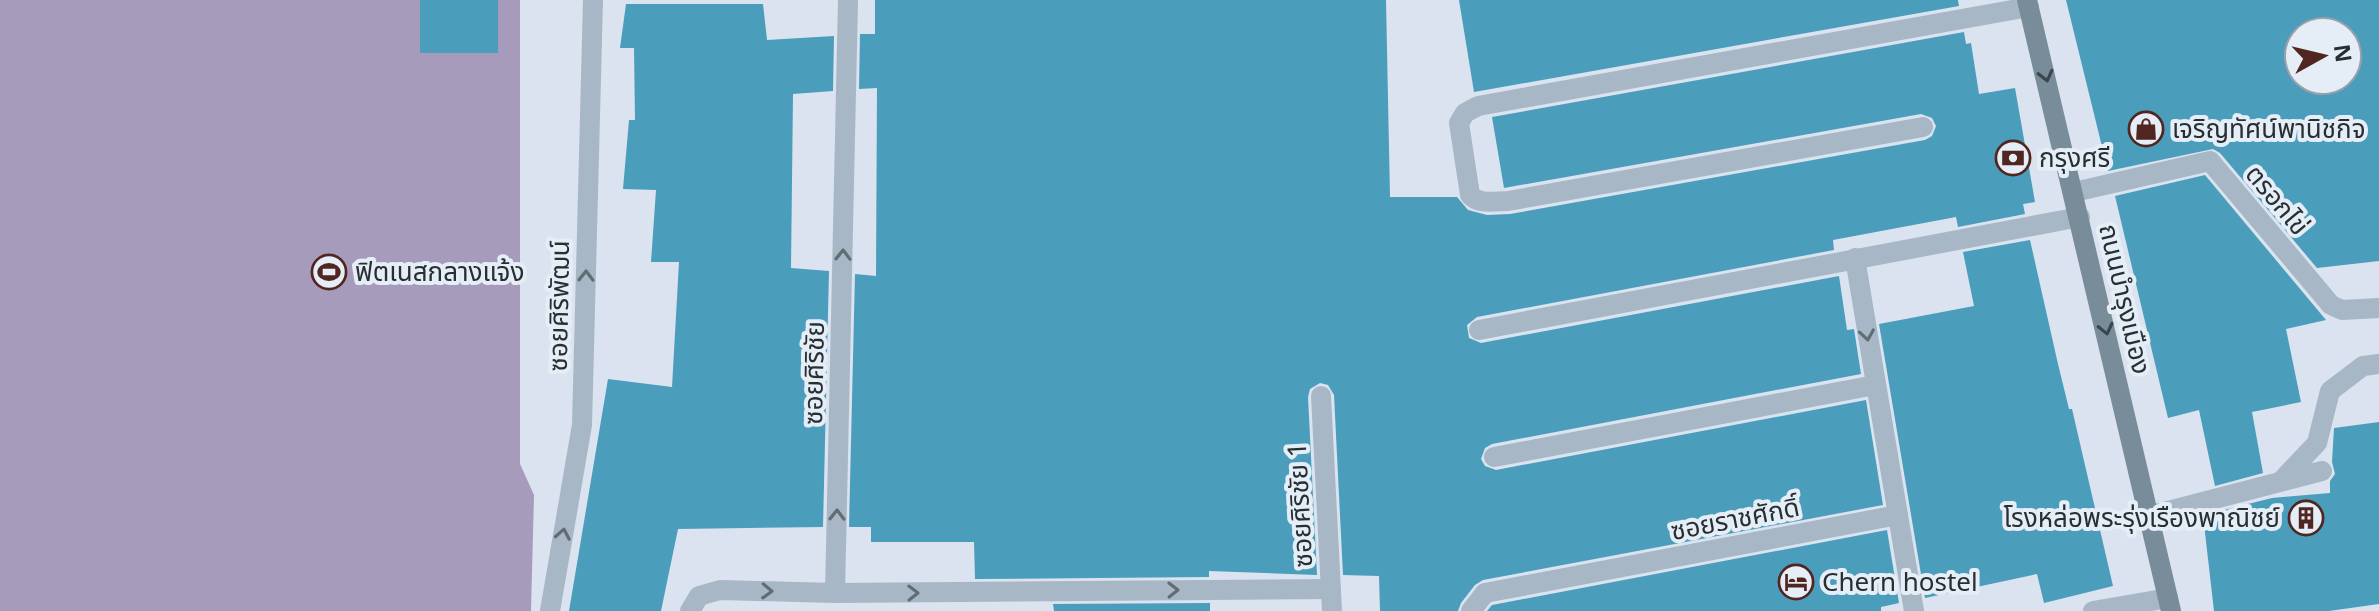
<svg xmlns="http://www.w3.org/2000/svg" width="2379" height="611" viewBox="0 0 2379 611" font-family="'Noto Sans','Noto Sans Thai',sans-serif">
<style>
.green{fill:#a79bbc}
.building{fill:#4b9dbc;fill-rule:evenodd}
.lines{fill:none;stroke-linecap:round;stroke-linejoin:round}
.service{stroke:#a7b7c6;stroke-width:20}
.minor{stroke:#a7b7c6;stroke-width:20}
.secondary{stroke:#788c99;stroke-width:20}
.oneway{stroke:#3b464c}
.oneway2{stroke:#616c75}
.labels{text-anchor:middle;stroke-width:8;stroke-linejoin:round;paint-order:stroke}
.poi-label{font-size:26px;fill:#272f33;stroke:#e5edf7;text-anchor:start}
.street-label{font-size:26px;fill:#272f33;stroke:#e5edf7}
</style>
<rect width="100%" height="100%" fill="#dae3ef"/>
<polygon class="green" points="0,0 520,0 520,464 534,495 531,611 0,611"/>
<g class="building">
<rect x="420" y="0" width="78" height="53"/>
<polygon points="875,0 1386,0 1390,197 1457,197 1468,210 1487,215 1510,214 1925,140 1932,136 1936,126 1932,118 1921,114 1504,188 1492,117 1964,32 1966,44 1971,43 1979,94 2015,88 2035,202 2023,204 2025,214 1958,227 1956,217 1833,240 1834,250 1477,317 1467,325 1469,338 1481,343 1839,276 1847,330 1854,329 1861,374 1492,444 1485,448 1481,459 1485,466 1496,470 1866,400 1883,505 1483,580 1475,585 1461,603 1458,611 1380,611 1379,576 1343,575 1334,395 1328,385 1320,383 1310,389 1308,397 1317,575 1209,571 1209,577 975,579 974,542 871,542 871,527 849,527 855,274 876,276 877,88 859,89 860,34 875,34"/>
<polygon points="1459,0 1958,0 1959,6 1474,92"/>
<path d="M2066 0H2379V261L2317 268 2220 153 2213 149 2108 171ZM2299 32H2347V80H2299Z"/>
<polygon points="626,4 763,4 767,40 834,36 833,91 793,94 791,268 829,271 823,527 678,529 661,611 569,611 608,379 672,387 679,262 651,262 656,190 623,189 629,120 635,120 634,48 620,48"/>
<polygon points="2205,175 2326,320 2286,329 2301,402 2252,412 2263,473 2215,486 2199,410 2168,418 2115,196"/>
<polygon points="2030,240 2058,364 2069,409 2072,409 2113,586 2044,603 2037,574 1925,598 1879,324 1974,306 1963,252"/>
<polygon points="2379,422 2379,604 2329,611 2214,611 2204,524 2222,520 2220,511 2272,498 2330,493 2330,481 2335,474 2332,462 2334,428"/>
<polygon points="1887,530 1899,603 1881,607 1881,611 1487,611 1492,605"/>
<polygon points="1210,603 1210,611 1054,611 1053,604"/>
</g>
<g class="lines">
<g class="service">
<polyline points="2282,480 2317,443 2330,391 2363,366 2379,364"/>
<polyline points="2149,516 2322,471"/>
<polyline points="1471,611 1485,593"/>
</g>
<g class="minor">
<path d="M1923 127 1508 201C1495 201 1479 205 1470 195L1459 123 1465 113 1478 106 2029 7"/>
<polyline points="2074,192 2210,161 2331,305 2342,310 2379,308"/>
<polyline points="1855,258 1914,611"/>
<polyline points="1479,330 2080,217"/>
<polyline points="1321,396 1332,611"/>
<polyline points="1494,457 1875,385"/>
<polyline points="835,593 848,0"/>
<polyline points="1485,593 1898,515"/>
<polyline points="550,611 582,425 593,0"/>
<polyline points="690,611 699,596 720,590 835,593 1331,589"/>
<polyline points="2093,611 2168,598"/>
</g>
<polyline class="secondary" points="2027,0 2171,611"/>
</g>
<defs><path id="oneway-chevron" d="M-2-3.5L2.5 0L-2 3.5" fill="none" stroke-width="1.6" stroke-linecap="round" stroke-linejoin="round" transform="scale(2)"/></defs>
<g class="oneway">
<use href="#oneway-chevron" transform="translate(2046 76) rotate(76)"/>
<use href="#oneway-chevron" transform="translate(2106 329) rotate(77)"/>
</g>
<g class="oneway2">
<use href="#oneway-chevron" transform="translate(843 255) rotate(-89)"/>
<use href="#oneway-chevron" transform="translate(586 276) rotate(-89)"/>
<use href="#oneway-chevron" transform="translate(1867 335) rotate(81)"/>
<use href="#oneway-chevron" transform="translate(837 515) rotate(-89)"/>
<use href="#oneway-chevron" transform="translate(563 534) rotate(-80)"/>
<use href="#oneway-chevron" transform="translate(1173 590) rotate(-1)"/>
<use href="#oneway-chevron" transform="translate(767 591) rotate(2)"/>
<use href="#oneway-chevron" transform="translate(913 593) rotate(-1)"/>
</g>
<defs>
<g id="shop-ring" transform="scale(1.8)"><circle r="9.5" fill="#e5edf7" stroke="#512520" stroke-width="1.5"/><path d="M-5-2.5h2.3a2.7 3.5 0 0 1 5.4 0H5L5.5 6h-11ZM-1.5-2.5h3a1.5 2.3 0 0 0-3 0Z" fill="#512520"/></g>
<g id="bank-ring" transform="scale(1.8)"><circle r="9.5" fill="#e5edf7" stroke="#512520" stroke-width="1.5"/><path d="M-6-4H6V4H-6ZM0-2.3a2.3 2.3 0 1 0 0 4.6a2.3 2.3 0 1 0 0-4.6Z" fill="#512520"/></g>
<g id="stadium-ring" transform="scale(1.8)"><circle r="9.5" fill="#e5edf7" stroke="#512520" stroke-width="1.5"/><path d="M0-5a6.5 5 0 1 0 0 10a6.5 5 0 1 0 0-10ZM-3.5-1.8h7v3.6h-7Z" fill="#512520"/></g>
<g id="building-ring" transform="scale(1.8)"><circle r="9.5" fill="#e5edf7" stroke="#512520" stroke-width="1.5"/><path d="M-4-6H4V6H1V3H-1V6H-4ZM-2.5-4.3h1.7v1.8h-1.7ZM.8-4.3h1.7v1.8H.8ZM-2.5-1h1.7V.8h-1.7ZM.8-1h1.7V.8H.8Z" fill="#512520"/></g>
<g id="hotel-ring" transform="scale(1.8)"><circle r="9.5" fill="#e5edf7" stroke="#512520" stroke-width="1.5"/><path d="M-6-4.5h1.5V1H6V5H4.5V3h-9V5H-6ZM-4 0a1.8 1.8 0 1 1 3.6 0ZM.5 0V-2.5h3Q6-2.5 6 0Z" fill="#512520"/></g>
</defs>
<g fill-rule="evenodd">
<use href="#shop-ring" x="2146" y="129"/>
<use href="#bank-ring" x="2013" y="158"/>
<use href="#stadium-ring" x="329" y="272"/>
<use href="#building-ring" x="2306" y="518"/>
<use href="#hotel-ring" x="1796" y="582"/>
</g>
<g class="labels">
<g class="poi-label">
<text x="2172" y="138">เจริญทัศน์พานิชกิจ</text>
<text x="2039" y="167">กรุงศรี</text>
<text x="355" y="281">ฟิตเนสกลางแจ้ง</text>
<text x="2280" y="527" text-anchor="end">โรงหล่อพระรุ่งเรืองพาณิชย์</text>
<text x="1822" y="591">Chern hostel</text>
</g>
<g class="street-label">
<text transform="translate(2277 200) rotate(50)" y="9">ตรอกไข่</text>
<text transform="translate(2125 299) rotate(77)" y="9">ถนนบำรุงเมือง</text>
<text transform="translate(559 306) rotate(-89)" y="9">ซอยศิริพัฒน์</text>
<text transform="translate(814 373) rotate(-89)" y="9">ซอยศิริชัย</text>
<text transform="translate(1300 505) rotate(-93)" y="9">ซอยศิริชัย 1</text>
<text transform="translate(1735 519) rotate(-11)" y="9">ซอยราชศักดิ์</text>
</g>
</g>
<g transform="translate(2323 56) rotate(82)"><circle r="38" fill="#e5edf7" stroke="#99a1a9" stroke-width="2"/>
<path d="M0-6L14 30L0 20L-14 30Z" fill="#512520"/>
<text y="-12" font-size="22" font-weight="bold" text-anchor="middle" fill="#272f33">N</text>
</g>
</svg>
